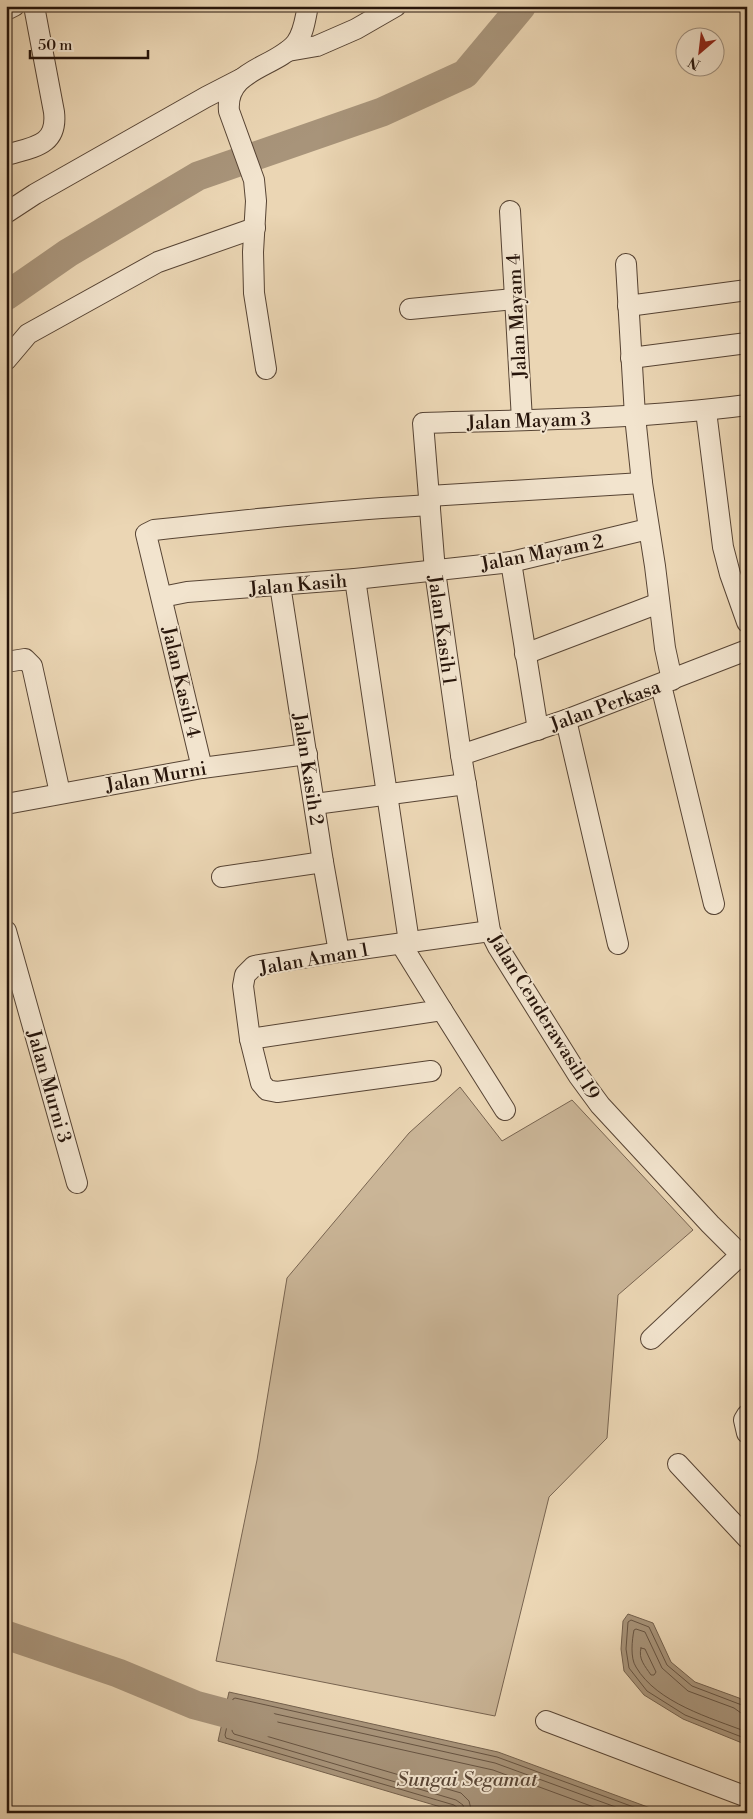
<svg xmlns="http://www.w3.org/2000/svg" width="753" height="1819" viewBox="0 0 753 1819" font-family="'Libre Bodoni',serif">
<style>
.green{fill:#cab597;stroke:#786450}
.water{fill:#a8947a;stroke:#74614d}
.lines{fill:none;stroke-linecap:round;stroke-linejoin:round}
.shore{stroke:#675442;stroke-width:1}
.river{stroke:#a8947a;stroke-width:29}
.minor-casing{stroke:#574434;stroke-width:22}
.minor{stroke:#f2e4ce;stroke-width:20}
.labels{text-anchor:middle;stroke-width:4;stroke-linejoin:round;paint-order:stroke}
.street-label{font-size:19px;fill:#26140a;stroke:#f2e4ce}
.water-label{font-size:20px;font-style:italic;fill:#5a4737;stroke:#f2e4ce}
</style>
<rect width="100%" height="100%" fill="#ebd6b4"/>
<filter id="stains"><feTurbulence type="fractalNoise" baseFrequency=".004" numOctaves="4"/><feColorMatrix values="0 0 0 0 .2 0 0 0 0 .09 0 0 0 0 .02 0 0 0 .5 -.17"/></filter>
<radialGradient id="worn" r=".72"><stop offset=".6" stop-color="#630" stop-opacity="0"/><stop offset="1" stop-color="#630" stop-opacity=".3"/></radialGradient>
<polygon class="green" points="460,1087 502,1141 572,1100 693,1230 618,1295 607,1438 549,1497 495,1716 216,1661 257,1460 287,1278 409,1133"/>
<g class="water">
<polygon points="628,1614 653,1623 671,1662 695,1682 739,1698 747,1703 747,1745 683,1719 644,1695 624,1671 621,1649 623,1621"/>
<polygon points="229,1692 498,1752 664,1813 461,1813 218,1741"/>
</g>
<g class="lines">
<g class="shore">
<path d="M641 1648 645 1649 656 1672 654 1675H651C645 1666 638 1659 641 1648Z"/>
<polyline points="747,1707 692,1686 667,1665 649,1627 631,1620 628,1622 626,1649 629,1668 647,1691 685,1715 747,1739"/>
<path d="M747 1713H741L734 1708 688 1691 662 1668 645 1632 636 1629 634 1630C632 1640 630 1658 636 1667 657 1703 711 1718 747 1732"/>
<polyline points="458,1813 458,1808 454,1805 226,1738 225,1735 233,1699 235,1698 497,1757 650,1813"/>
<polyline points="465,1813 463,1805 456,1800 234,1734 232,1731 237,1707 240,1706 495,1763 632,1813"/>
<polyline points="472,1813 469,1801 461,1793 242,1729 241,1726 243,1716 246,1715 493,1770 610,1813"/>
</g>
<g class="river">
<polyline points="6,296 68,253 198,176 382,112 465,74 521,7"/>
<polyline points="6,1635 118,1673 195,1705 263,1723"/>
</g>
<g class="minor-casing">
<g id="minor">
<polyline points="6,10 14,6"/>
<polyline points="288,51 317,46 356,29 396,6"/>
<path d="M6 155C33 147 58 146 54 112L34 6"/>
<polyline points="510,211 522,420"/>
<polyline points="6,213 35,194 206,97 241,79"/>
<polyline points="626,264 635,416 642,483 655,566 665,648 672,680"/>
<polyline points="628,306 747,290"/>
<polyline points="410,309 514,299"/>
<polyline points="631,358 747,343"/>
<polyline points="6,360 28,334 158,262 255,228"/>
<path d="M266 369 254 293 253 252 256 201 254 180 229 111C225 69 276 68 296 43 304 33 305 19 308 6"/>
<path d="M747 405C639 419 531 420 423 423L435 571 461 755 490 931 498 947 578 1075 600 1105 710 1224 747 1261"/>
<polyline points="706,411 723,547 730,574 747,622"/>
<polyline points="429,496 642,483"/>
<polyline points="511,562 538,730"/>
<polyline points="355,579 409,942"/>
<polyline points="280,585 323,862 339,952"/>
<polyline points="162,597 187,592 355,579 511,562 648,529"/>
<polyline points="525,654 659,603"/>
<polyline points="6,662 25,659 32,666 60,793"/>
<polyline points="661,685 714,904"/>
<polyline points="566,720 618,944"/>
<polyline points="461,755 566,720 747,650"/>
<path d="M202 768 146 534 154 530C246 520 338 510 430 505"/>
<polyline points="6,804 202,768 307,754"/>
<polyline points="315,804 466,784"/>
<polyline points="222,877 323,862"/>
<polyline points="6,931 77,1183"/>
<polyline points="442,1010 505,1110"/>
<polyline points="250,1039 442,1010 401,944"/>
<polyline points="431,1071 277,1092 267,1090 261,1083 250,1039 243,986 245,975 254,966 339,952 490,931"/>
<polyline points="651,1339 747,1249"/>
<polyline points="747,1415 744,1420 747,1433"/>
<polyline points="678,1464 747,1538"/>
<polyline points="546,1721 747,1797"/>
</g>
</g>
<use href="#minor" class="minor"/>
</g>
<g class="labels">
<g class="street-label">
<text transform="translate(516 316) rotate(-93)" y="7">Jalan Mayam 4</text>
<text transform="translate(529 420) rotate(-2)" y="7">Jalan Mayam 3</text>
<text transform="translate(542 552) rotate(-11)" y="7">Jalan Mayam 2</text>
<text transform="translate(298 584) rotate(-5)" y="7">Jalan Kasih</text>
<text transform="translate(443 630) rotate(82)" y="7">Jalan Kasih 1</text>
<text transform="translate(182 682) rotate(77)" y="7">Jalan Kasih 4</text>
<text transform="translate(605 705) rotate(-20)" y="7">Jalan Perkasa</text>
<text transform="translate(309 769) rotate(81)" y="7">Jalan Kasih 2</text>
<text transform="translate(156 776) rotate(-10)" y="7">Jalan Murni</text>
<text transform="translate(314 958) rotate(-10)" y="7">Jalan Aman 1</text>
<text transform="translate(545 1016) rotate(58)" y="7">Jalan Cenderawasih 19</text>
<text transform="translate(50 1086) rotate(74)" y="7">Jalan Murni 3</text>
</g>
<g class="water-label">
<text x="467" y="1786">Sungai Segamat</text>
</g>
</g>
<rect width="753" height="1819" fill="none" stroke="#ebd6b4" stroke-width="25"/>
<rect x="8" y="8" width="738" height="1804" fill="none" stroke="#26140a" stroke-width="2.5"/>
<rect x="12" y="12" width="728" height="1794" fill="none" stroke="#26140a"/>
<g transform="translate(700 52) rotate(208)"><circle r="24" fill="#f2e4ce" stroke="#a09180"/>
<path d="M0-4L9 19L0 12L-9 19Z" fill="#8f2418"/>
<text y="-8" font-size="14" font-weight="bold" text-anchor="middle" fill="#26140a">N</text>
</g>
<path d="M30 50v8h118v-8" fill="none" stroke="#26140a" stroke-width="2.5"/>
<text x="38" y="50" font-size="15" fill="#26140a" stroke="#f2e4ce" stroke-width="4" paint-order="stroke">50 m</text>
<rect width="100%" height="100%" filter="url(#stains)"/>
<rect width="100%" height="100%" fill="url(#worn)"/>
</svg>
